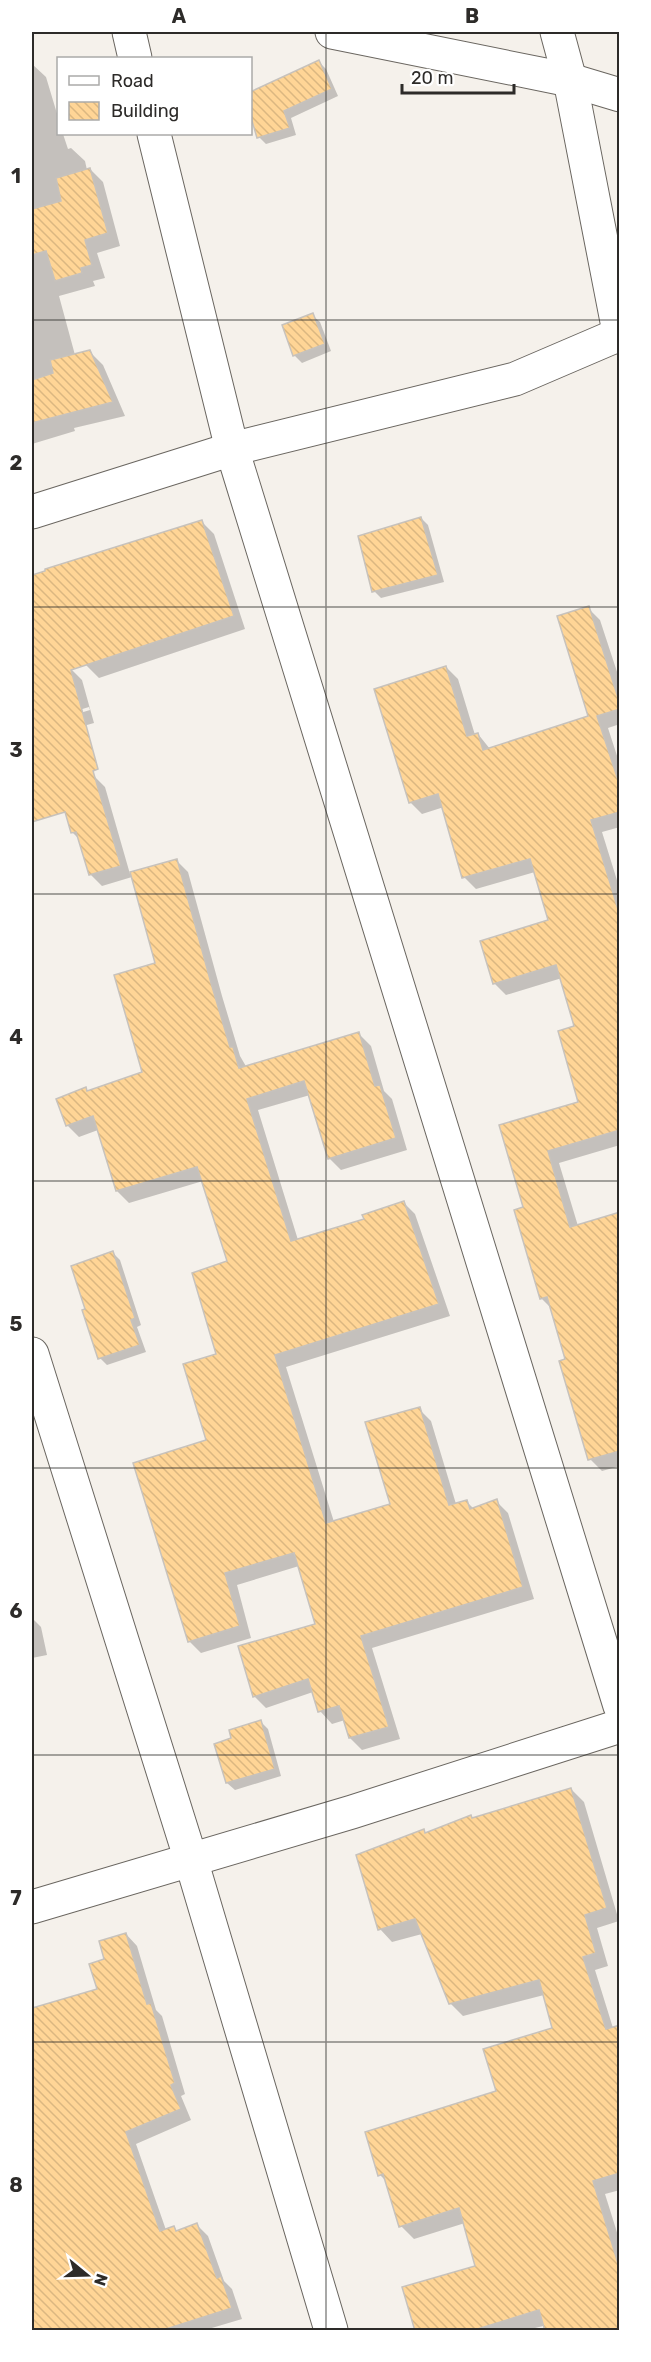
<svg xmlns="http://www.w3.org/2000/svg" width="651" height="2362" viewBox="0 0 651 2362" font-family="Rubik,sans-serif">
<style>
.shadow{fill:#0003;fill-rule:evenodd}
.building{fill:url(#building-back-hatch);stroke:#c7c2bc;stroke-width:1.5}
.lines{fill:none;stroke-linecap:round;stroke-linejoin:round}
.minor-casing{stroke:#6a6660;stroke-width:35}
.minor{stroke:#fff;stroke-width:33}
.grid{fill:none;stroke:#2d2b29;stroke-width:1.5;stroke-opacity:0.55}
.neatline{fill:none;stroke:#2d2b29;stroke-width:2}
.grid-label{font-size:20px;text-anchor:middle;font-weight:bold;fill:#2d2b29}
</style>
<defs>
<pattern id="building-back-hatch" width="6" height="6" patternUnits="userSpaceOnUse" patternTransform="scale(1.5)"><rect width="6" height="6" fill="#ffd596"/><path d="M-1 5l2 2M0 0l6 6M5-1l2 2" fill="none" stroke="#dbb781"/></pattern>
</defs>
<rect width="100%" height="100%" fill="#f5f1eb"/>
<g class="shadow">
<polygon points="318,61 326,69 338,96 291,118 296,135 266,144 259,137"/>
<polygon points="32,64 46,77 58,117 58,134 63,134 68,149 71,148 85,161 87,170 90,169 103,182 120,246 97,253 105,278 93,281 95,286 59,296 75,355 89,351 103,365 125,416 74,428 75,431 32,444"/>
<polygon points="312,315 320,322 331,351 302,363 295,356 284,326"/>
<polygon points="421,518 428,525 444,582 381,598 374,591"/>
<polygon points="202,522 214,534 245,629 99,678 86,665 76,634 32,646 32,577"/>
<polygon points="588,608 600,620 620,681 620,724 608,728 620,765 620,827 602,832 620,890 620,1145 559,1163 578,1226 620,1255 620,1466 602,1471 590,1459 567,1360 551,1308 541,1298 525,1208 501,1126 580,1103 576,1027 562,978 506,995 494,983 549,921 535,872 476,889 464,877 444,807 422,814 410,802 446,667 458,679 475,735 478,734 490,749 590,717"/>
<path d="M70 668 82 680 94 723 52 735 34 713 32 706V681ZM89 707 90 710 43 724V721Z"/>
<polygon points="94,776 105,787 130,874 176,860 188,872 222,996 240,1056 247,1068 359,1034 371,1046 384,1091 392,1099 407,1150 341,1170 329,1158 310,1095 258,1110 298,1240 366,1220 403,1202 415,1214 450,1316 286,1367 334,1522 392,1505 419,1409 431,1421 456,1504 466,1501 474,1509 496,1501 508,1513 534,1599 372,1648 400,1739 362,1750 350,1738 345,1720 332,1724 320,1711 313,1692 266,1708 254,1696 316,1625 299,1566 237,1585 251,1638 201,1653 189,1641 229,1262 203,1181 129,1203 117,1191 98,1130 79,1137 67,1125 86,1089 89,1092 144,1073 157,964 132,877 102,886 90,874 81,841 72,832"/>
<polygon points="113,1253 120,1260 141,1325 137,1327 146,1352 107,1365 100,1358 87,1310"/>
<polygon points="34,1620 41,1627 47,1655 32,1658 32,1621"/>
<polygon points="261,1722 268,1729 281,1776 235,1790 227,1783 216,1745 233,1739"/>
<polygon points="571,1789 584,1802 619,1921 597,1928 608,1966 595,1970 613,2028 620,2030 620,2190 605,2194 620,2242 620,2307 527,2330 417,2330 477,2267 465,2223 414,2239 401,2226 388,2183 380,2175 498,2092 554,2029 544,1995 463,2016 450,2003 422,1934 392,1942 380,1929 423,1831 426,1834"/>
<polygon points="126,1934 137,1946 156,2010 162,2016 185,2094 181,2096 191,2120 136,2144 166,2230 174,2228 178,2232 197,2225 208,2236 224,2281 232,2289 242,2319 205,2330 32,2330 32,2004 36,2009 98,1990 106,1960"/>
</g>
<g class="building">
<polygon points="319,60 332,89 284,111 290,128 257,138 250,114 250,92"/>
<polygon points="90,168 108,233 85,240 92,265 81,268 82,273 55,281 46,251 32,255 32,209 61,201 56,178"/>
<polygon points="313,313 325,344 293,356 282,325"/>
<polygon points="90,350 113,402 32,423 32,380 53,373 50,360"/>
<polygon points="421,517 438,575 372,592 358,536"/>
<polygon points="202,520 234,616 71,670 98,769 93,771 121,866 89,875 76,832 71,833 65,812 32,822 32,575 45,571 45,569"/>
<polygon points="589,606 620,704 620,709 597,716 620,786 620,812 591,820 620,916 620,1130 548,1151 570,1227 620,1212 620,1451 588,1460 559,1361 565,1359 547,1297 540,1299 514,1210 523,1207 499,1125 578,1102 558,1031 574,1026 556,965 493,984 480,941 548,920 530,859 462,878 438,794 409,803 374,689 446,666 467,736 478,733 483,750 588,716 557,616"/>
<polygon points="177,859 211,983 230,1047 233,1047 239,1068 359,1032 375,1086 380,1085 396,1138 328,1159 304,1081 247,1099 291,1241 364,1219 362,1215 404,1201 439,1304 275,1355 326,1523 390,1504 365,1422 420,1407 449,1505 467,1500 470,1509 497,1499 523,1587 361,1636 389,1727 349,1738 339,1706 318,1712 308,1679 253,1697 238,1646 315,1624 294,1553 225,1573 240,1626 188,1642 133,1463 206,1440 183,1364 216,1354 192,1273 227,1261 197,1167 116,1191 93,1116 66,1126 56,1099 86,1087 87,1091 142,1072 114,975 155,963 130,872"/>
<polygon points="113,1251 135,1318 131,1320 140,1345 98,1359 82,1310 85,1309 71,1266"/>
<polygon points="261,1720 275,1769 226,1783 214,1744 231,1738 229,1730"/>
<polygon points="571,1788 607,1908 585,1915 596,1953 583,1957 606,2029 620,2025 620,2173 593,2181 620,2270 620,2331 545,2331 539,2310 471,2331 415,2331 402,2287 475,2266 459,2208 399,2227 383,2174 378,2176 365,2132 496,2091 483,2049 552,2028 539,1980 449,2004 415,1919 378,1930 356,1855 424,1829 425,1833 471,1815 472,1818"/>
<polygon points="126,1933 147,2004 151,2003 175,2083 171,2085 181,2109 126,2132 160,2231 174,2226 176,2231 197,2223 217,2278 221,2276 232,2308 160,2331 32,2331 32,2008 97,1989 89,1964 104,1959 99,1941"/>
</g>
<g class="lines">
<g class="minor-casing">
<g id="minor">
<polyline points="129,32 135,58"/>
<polyline points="332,32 570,80 620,95"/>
<polyline points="557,32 570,80 620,337"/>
<polyline points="154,134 232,449 620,1706"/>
<polyline points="32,512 232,449 515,379 620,334"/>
<polyline points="32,1354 191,1860 331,2330"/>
<polyline points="32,1907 352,1812 620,1726"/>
</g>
</g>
<use href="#minor" class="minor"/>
</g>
<path class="grid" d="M326 32V2330M32 320H620M32 607H620M32 894H620M32 1181H620M32 1468H620M32 1755H620M32 2042H620"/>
<rect width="651" height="2362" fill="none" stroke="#ffffff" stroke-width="66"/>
<rect x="57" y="57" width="195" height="78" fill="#ffffff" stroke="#abaaa9" stroke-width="1.5"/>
<rect x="69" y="76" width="30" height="9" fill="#ffffff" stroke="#abaaa9" stroke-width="1.5"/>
<text x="111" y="87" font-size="18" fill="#2d2b29">Road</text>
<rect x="69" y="102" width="30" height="18" fill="url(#building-back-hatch)" stroke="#abaaa9" stroke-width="1.5"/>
<text x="111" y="117" font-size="18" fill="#2d2b29">Building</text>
<g transform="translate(87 2275) rotate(109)" stroke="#ffffff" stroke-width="4.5" paint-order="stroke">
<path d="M0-4.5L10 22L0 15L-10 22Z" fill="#2d2b29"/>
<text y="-9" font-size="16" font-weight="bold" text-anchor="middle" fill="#2d2b29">N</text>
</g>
<path d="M402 84v9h112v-9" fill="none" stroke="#2d2b29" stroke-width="3"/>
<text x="411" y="84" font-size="18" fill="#2d2b29" stroke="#ffffff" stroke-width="4.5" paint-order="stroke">20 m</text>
<rect x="33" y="33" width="585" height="2296" class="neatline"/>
<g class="grid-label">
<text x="179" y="23">A</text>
<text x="472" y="23">B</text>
<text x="16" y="183">1</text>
<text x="16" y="470">2</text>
<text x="16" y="757">3</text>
<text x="16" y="1044">4</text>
<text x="16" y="1331">5</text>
<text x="16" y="1618">6</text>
<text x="16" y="1905">7</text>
<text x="16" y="2192">8</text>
</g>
</svg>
